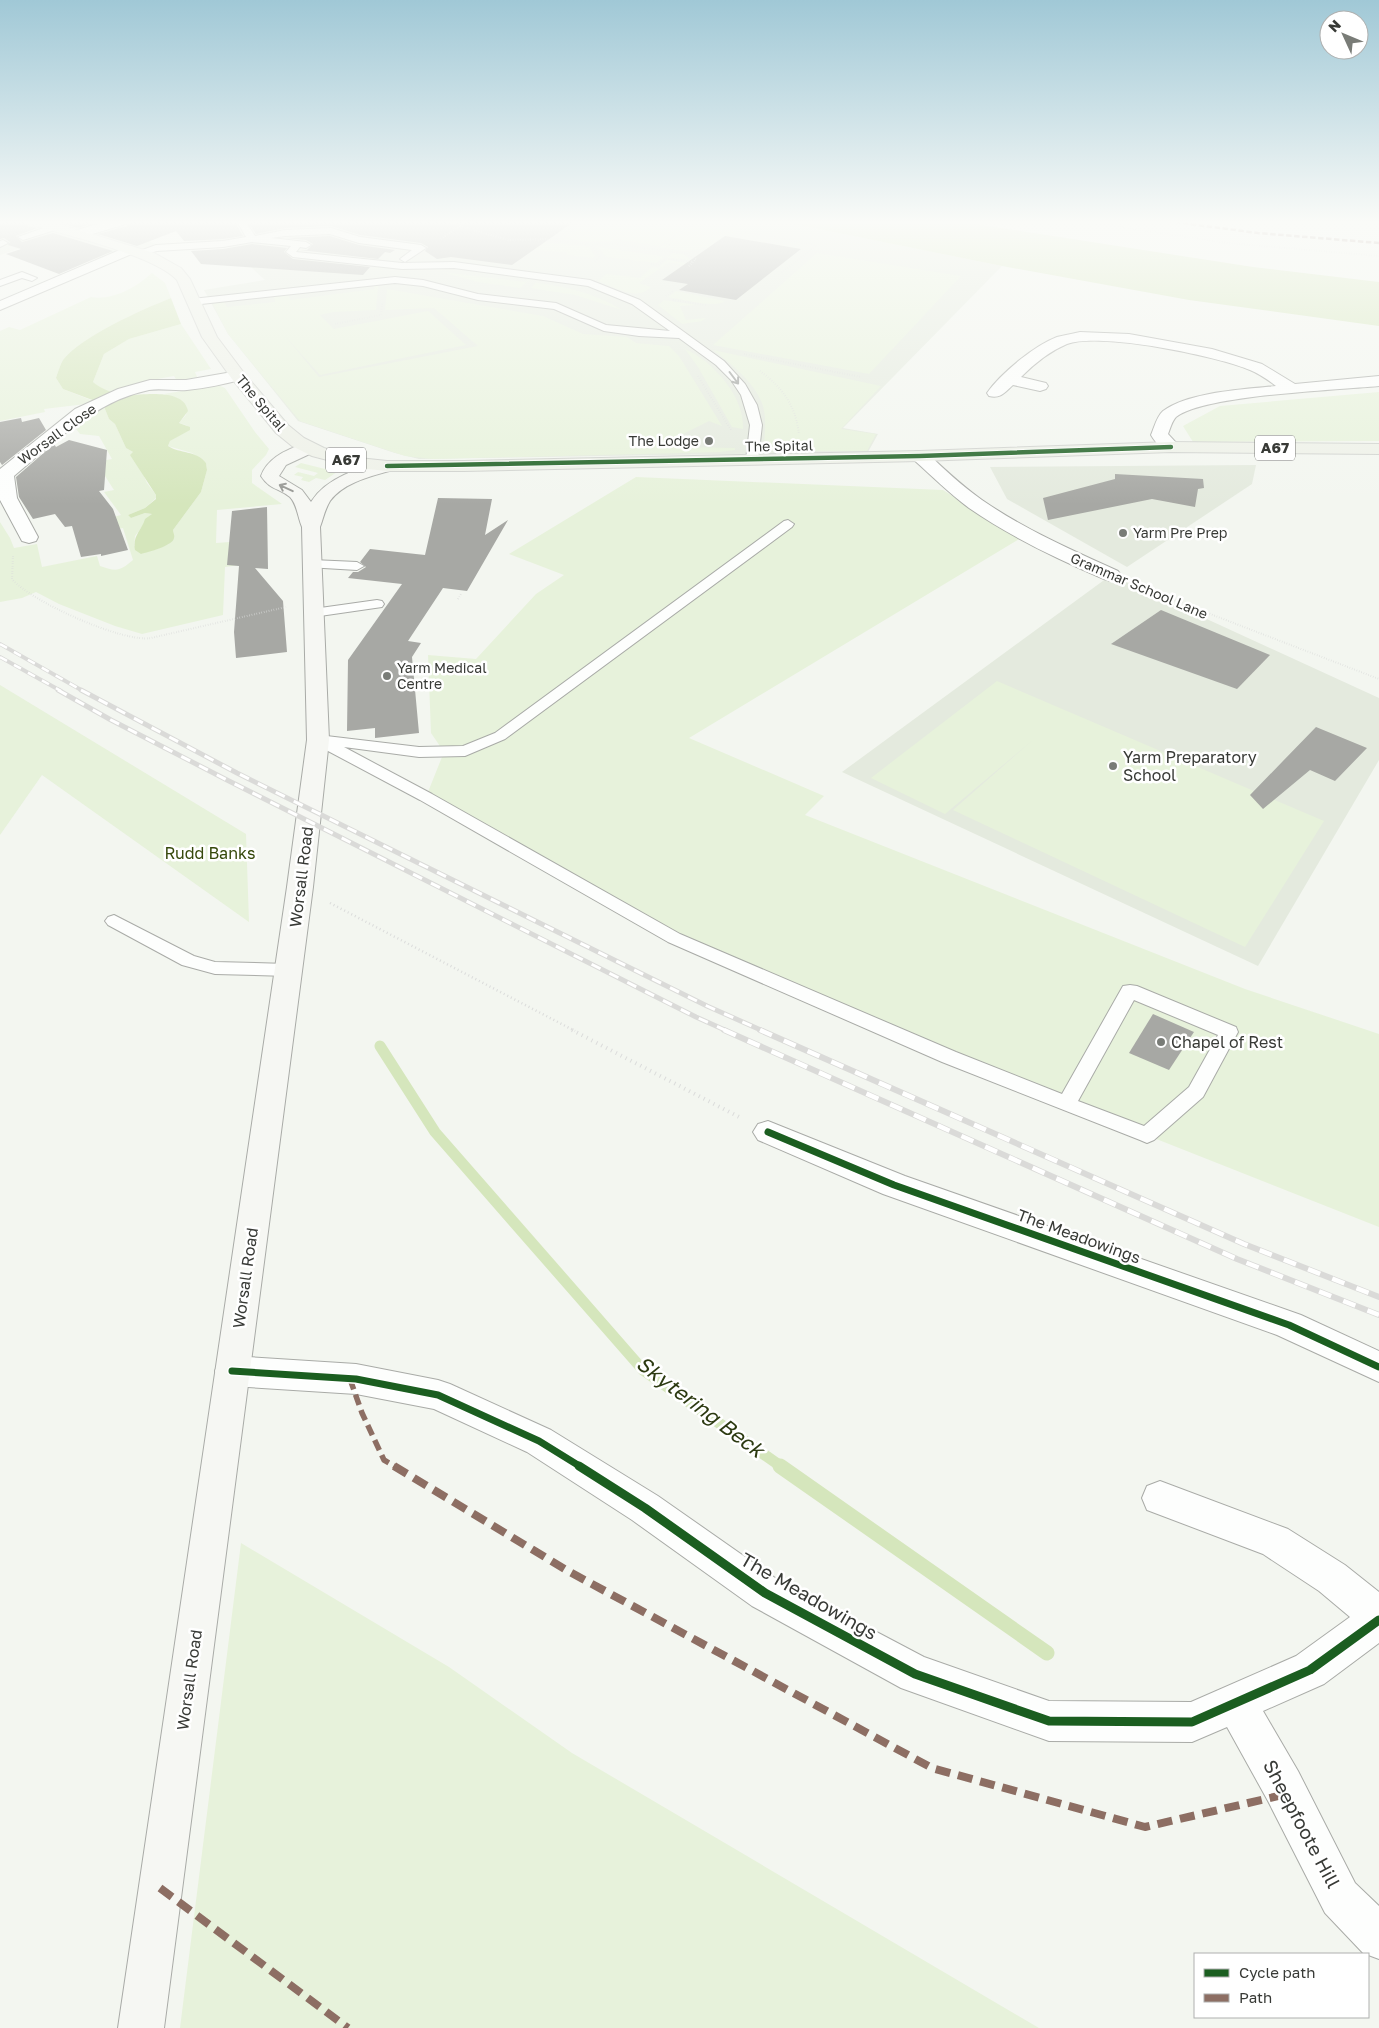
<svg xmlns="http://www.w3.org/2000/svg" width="1379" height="2028" viewBox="0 0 1379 2028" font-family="'Golos Text',sans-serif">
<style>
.built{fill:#e4eade}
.green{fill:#e7f2db}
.water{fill:#d5e6bc}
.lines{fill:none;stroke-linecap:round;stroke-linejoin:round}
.stream-far1{stroke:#d5e6bc;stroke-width:11}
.stream{stroke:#d5e6bc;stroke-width:15}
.building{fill:#a7a8a4}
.lane-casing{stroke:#a9aba7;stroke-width:2}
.street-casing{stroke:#a9aba7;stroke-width:2}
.secondary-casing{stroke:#a9aba7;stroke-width:2}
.primary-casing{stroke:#cfd1cd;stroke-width:2}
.path-far2{stroke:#dbdcdb;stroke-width:2;stroke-dasharray:0.5 2;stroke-linecap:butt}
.path-far1{stroke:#dbdcdb;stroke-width:2.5;stroke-dasharray:1 3;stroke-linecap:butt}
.path{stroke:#dbdcdb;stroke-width:4;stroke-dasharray:1 4.5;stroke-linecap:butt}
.lane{fill:#fdfefd;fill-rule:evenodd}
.street{fill:#fdfefd;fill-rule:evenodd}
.secondary{fill:#f6f7f3;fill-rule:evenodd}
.primary{fill:#eef1e8;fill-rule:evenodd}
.rail-far2-casing{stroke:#dadad8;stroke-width:4}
.rail-far1-casing{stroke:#dadad8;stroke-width:5}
.rail-casing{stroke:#dadad8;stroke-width:6}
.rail-far2{stroke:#fff;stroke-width:2.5;stroke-dasharray:8;stroke-linecap:butt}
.rail-far1{stroke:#fff;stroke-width:3;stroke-dasharray:10;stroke-linecap:butt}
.rail{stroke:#fff;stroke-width:4.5;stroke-dasharray:13;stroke-linecap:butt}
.quiet-far2{stroke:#8d6e63;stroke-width:2.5;stroke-dasharray:5.5 2.5;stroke-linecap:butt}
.quiet-far1{stroke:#8d6e63;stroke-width:5.5;stroke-dasharray:11 5.5;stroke-linecap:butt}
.quiet{stroke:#8d6e63;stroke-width:8;stroke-dasharray:15 8;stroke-linecap:butt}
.cycleway-far2-casing{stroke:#fff;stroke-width:6}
.cycleway-far1-casing{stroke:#fff;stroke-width:10}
.cycleway-casing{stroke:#fff;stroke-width:12}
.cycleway-far2{stroke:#1b5e20;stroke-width:4.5}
.cycleway-far1{stroke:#1b5e20;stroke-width:7}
.cycleway{stroke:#1b5e20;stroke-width:9}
.oneway{stroke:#9a9c9a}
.oneway2{stroke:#979894}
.poi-dot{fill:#797c77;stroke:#fff;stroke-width:2}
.labels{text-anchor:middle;stroke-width:5;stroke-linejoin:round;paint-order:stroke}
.far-street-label{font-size:14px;fill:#383a36;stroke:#fff}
.far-poi-label{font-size:14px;fill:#383a36;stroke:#fff;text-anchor:start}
.shield{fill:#fff;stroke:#747572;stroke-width:1}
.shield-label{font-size:15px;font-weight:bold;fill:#383a36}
.poi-label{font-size:16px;fill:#383a36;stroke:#fff;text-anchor:start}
.park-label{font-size:16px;fill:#36490b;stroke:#fff}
.street-label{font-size:16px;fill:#383a36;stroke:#fff}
.near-street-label{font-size:19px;fill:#383a36;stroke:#fff}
.near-water-label{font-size:21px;font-style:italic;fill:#2c3a11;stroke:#fff}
</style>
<rect width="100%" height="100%" fill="#f3f6f0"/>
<g class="built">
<polygon points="0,221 125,221 116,224 155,244 110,263 39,242 0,255"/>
<polygon points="214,221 779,221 1002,266 843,428 878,434 868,452 419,459 395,453 298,421 228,334 204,290 265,280 228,246 162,249 160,245 199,243"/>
<polygon points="1256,465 1252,484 1127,567 1007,499 990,467"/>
<polygon points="1111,575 1379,698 1379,760 1258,966 842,772"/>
</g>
<g class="green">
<polygon points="586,221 598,221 583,235 603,221 691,223 660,246 615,239 612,241 588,242 566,238"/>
<polygon points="689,221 753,221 729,236 724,236 707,248 684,251 660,247 695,222"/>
<polygon points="543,242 589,247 595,256 593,258 568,255 566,252 532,250"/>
<polygon points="598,247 667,257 673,253 684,254 691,260 663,257 657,263 606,257"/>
<polygon points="817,253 961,276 869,374 713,345"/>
<path d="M667 260 686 263 683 265 669 262 639 283 651 287C636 302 615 287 598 281L606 274 640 278 652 267 659 268Z"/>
<polygon points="442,272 525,282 531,278 520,288 478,282"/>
<path d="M152 273 165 283 171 298C143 309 80 337 63 360 60 365 58 372 56 378L63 389 93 401 86 404 44 409 45 412 0 421V331L9 327 20 330 91 297C112 301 137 287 152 273Z"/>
<path d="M539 279 537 283C568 287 594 293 622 310L575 295 531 288Z"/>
<polygon points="373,285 378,286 376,310 333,312 320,315 334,329 428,311 466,345 320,375 285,336 319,377 478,346 434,308 385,310 387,289 543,316 583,334 627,337 636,343 669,346 679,356 722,426 709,421 677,437 677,447 735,448 735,450 720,452 433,459 405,456 300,421 228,334 213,304 224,301 227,307 275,302 274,295 288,294 290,300 375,289"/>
<path d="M676 291 725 301C716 309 681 299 668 297Z"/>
<polygon points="664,300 696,305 680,306 686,320 706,318 702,321 682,324 658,305"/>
<path d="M181 324 211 369 195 372 197 377 177 381 174 376C163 378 150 380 139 383 122 388 109 399 93 382L104 354 129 339Z"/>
<path d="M685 349C713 361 745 397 743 429L732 427 698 367Z"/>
<path d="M713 350 881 386 841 429 876 434 867 451H764C764 436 768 415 761 401 752 380 730 363 713 350Z"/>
<path d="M218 385 225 388 255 432 269 449 266 455 252 470V483L282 504 217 510 216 543 230 542 240 565 225 567 223 615 142 634 115 626 59 604 36 592 22 598 0 602V522L10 538 14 548 37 544 42 567 97 556 100 566C117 572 120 571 133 560L123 528 106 531 96 522 121 515 104 492 114 490 96 462 112 459 99 436 80 434 73 425 103 404 109 419 115 424 126 448 133 452 147 483 156 495V498L145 508 128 515 131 518 145 513 152 514 135 536 134 546 154 550 169 544 173 530 201 492 207 470 206 463 192 453 168 446 170 441 190 429 186 425 179 423 186 415 187 408 185 404 164 394Z"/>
<polygon points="1379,392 1379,441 1193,442 1183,426 1220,406"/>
<polygon points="301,463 337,472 325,480 316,478 309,482 301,480 303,477 294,475 298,472 314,476 318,473 295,467"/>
<polygon points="636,477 943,490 1021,538 689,738 824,796 805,815 1245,989 1379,1034 1379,1227 949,1057 674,938 426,797 444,752 431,733 428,655 476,659 536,594 564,575 509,554"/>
<polygon points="997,681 1324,821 1245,947 953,810 1034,739 945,814 871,778"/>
<polygon points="0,685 246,834 249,922 42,775 0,835"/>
<polygon points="241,1543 449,1667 572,1753 1039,2028 180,2028"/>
</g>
<g class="water">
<polygon points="779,221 956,221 1253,267 1379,282 1379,326 1189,300 1002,266"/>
<path d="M171 298 181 324 129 339 104 354 93 382C100 389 118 395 129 395 144 395 184 388 188 411L179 423 190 427V430L170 441 168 446C180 454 196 450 206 463L207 470 201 492 173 530C173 533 175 535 174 538 173 546 148 552 141 554L135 550C132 536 142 530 145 519L152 514 145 513 131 518 128 515 145 508 156 499V495L130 455 133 452 126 448 115 424 109 419 103 404 63 389 56 378C58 372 60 365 63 360 80 337 143 309 171 298Z"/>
</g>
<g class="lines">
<polyline class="stream-far1" points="380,1046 435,1132 643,1370 782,1467"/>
<polyline class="stream" points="780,1466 1047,1653"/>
</g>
<g class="building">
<polygon points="0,221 25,221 28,226 37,228 16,236 22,242 53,233 113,251 59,274 6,254 21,249 8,245 10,242 4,238 0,239"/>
<polygon points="55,221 100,221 78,228"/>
<polygon points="130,221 237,221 236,224 243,236 223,239 184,241 176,231 137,246 98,234 127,226"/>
<polygon points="247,221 575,221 512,265 451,257 437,259 425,251 428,247 421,243 360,235 331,226 285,228 256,234"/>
<polygon points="330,236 359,245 395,250 390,253 385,252 378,259 300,250 307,250 313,244 306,240 286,238"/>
<polygon points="725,236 801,249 736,300 679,290 688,284 662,280"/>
<polygon points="252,244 287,248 284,252 293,259 370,267 363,275 201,264 191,251 223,249"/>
<polygon points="21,418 22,422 39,418 46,430 2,465 0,462 0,422"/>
<polygon points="69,440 107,450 104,490 99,491 113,509 128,550 101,556 101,554 81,557 72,526 65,527 55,514 33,519 19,497 16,477 54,444 56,447"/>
<polygon points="1115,474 1203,479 1204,488 1198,489 1195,507 1152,499 1048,520 1043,498 1115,479"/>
<polygon points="438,498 492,499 485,535 508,520 467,591 443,588 408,641 421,643 412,657 419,733 375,738 375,728 347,731 348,660 402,584 348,578 353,572 358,572 366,567 360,562 370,549 425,555"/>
<polygon points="267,507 268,569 255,568 283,601 287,652 236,658 234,632 239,566 227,565 232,511"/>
<polygon points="1161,610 1270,655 1237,689 1111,644"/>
<polygon points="1316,727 1367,748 1335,781 1310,770 1263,809 1250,795"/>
<polygon points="1153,1014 1194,1032 1169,1070 1129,1053"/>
</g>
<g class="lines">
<g class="lane-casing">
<g id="lane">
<polygon points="239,221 245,221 255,236 285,230 331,228 360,237 421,245 426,248 405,262 400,259 412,250 359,243 330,234 285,236 271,238 306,242 311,245 306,248 300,247 296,252 402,263 454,262 590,280 640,300 724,361 745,384 757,405 762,425 758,460 752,464 746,460 750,425 741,395 731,380 716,365 679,338 639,336 604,331 554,309 478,300 423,286 395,283 192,305 187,302 192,299 395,277 423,280 478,294 556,303 606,325 670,331 632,304 588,286 454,268 402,269 293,257 286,252 291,246 252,242 223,247 157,251 139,256 134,253 156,245 223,241 246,237 238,223"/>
<polygon points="55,224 59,227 58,229 23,240 18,237"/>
<polygon points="3,240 8,243 0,247 0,241"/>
<polygon points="22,272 37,278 32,281 22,278 0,286 0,280"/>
<path d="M788 520 794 524 792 527 505 739 465 756 419 757 344 747 432 794 680 934 956 1052 1062 1094 1123 986 1130 985 1137 986 1236 1027 1238 1032 1203 1097 1154 1140 1147 1143 1140 1140 942 1062 668 942 420 800 313 743 310 740 313 737 318 735 419 747 463 746 495 733 784 521ZM1134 1000 1218 1035 1189 1087 1144 1126 1078 1101Z"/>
<polygon points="312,560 357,562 364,566 357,570 307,567 305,564"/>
<polygon points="377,600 382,601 384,604 382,607 313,617 306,613 313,609"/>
<polygon points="114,915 194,956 215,962 288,964 294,966 297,970 294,974 288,976 215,974 182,965 108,925 105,921 108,917"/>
</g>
</g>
<g class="street-casing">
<g id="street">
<polygon points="107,221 128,221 126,224 79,238 72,234 74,231"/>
<polygon points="129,246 134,247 136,250 134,253 0,310 0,301"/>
<path d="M1080 332 1129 334 1212 349 1262 364 1295 384 1379 376V386C1338 390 1204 395 1176 417 1172 421 1170 429 1168 434L1180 447 1177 451C1165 454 1157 445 1151 435 1154 428 1157 416 1163 411 1188 392 1245 389 1276 386 1268 380 1260 374 1250 370 1217 356 1101 332 1067 344 1050 351 1034 364 1021 377L1046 383 1048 386 1046 389 1040 391 1013 385C1005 392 1001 399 989 396L987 393C1001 373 1034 346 1057 337 1064 335 1073 334 1080 332Z"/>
<path d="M238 371 244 373 246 376 244 379C225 384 206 388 187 390 174 391 161 388 149 390 95 401 55 442 14 476L17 498 38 537 36 541 29 543 22 541 0 500V469L75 409 118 389 150 380H186Z"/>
<path d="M920 451 926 452C944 469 962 486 982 500 1024 529 1071 550 1118 571L1121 575 1118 579 1111 581 1104 579C1057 559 1011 537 969 508 949 493 932 476 914 460L911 456 914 452Z"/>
<polygon points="768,1121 905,1176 1301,1315 1379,1351 1379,1382 1277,1335 883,1194 758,1140 753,1132 758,1124"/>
<polygon points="232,1356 356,1364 438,1380 450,1384 551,1430 658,1496 778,1580 924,1657 1049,1701 1191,1702 1296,1656 1350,1617 1319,1591 1263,1554 1147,1510 1142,1498 1147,1486 1160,1481 1288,1529 1345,1565 1379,1592 1379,1643 1324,1684 1263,1711 1298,1771 1355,1883 1379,1906 1379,1959 1363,1953 1325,1913 1268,1801 1227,1727 1192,1742 1049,1741 901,1688 752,1606 632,1520 527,1452 434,1409 356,1394 232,1386 220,1382 215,1371 220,1360"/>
</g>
</g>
<g class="secondary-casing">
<path id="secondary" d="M308 443 314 444 317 448 314 452 286 465 279 476 302 490 311 502C327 477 359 468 387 461L393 462 396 466 393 470C372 476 344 482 330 501 325 509 323 519 320 527L329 740 313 887 164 2028H118L287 887 307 740 302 527C298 518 297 504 290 497 279 488 270 490 261 476 268 457 289 448 308 443Z"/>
</g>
<g class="primary-casing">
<path id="primary" d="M27 221H48L154 253 181 268 190 279 217 337 244 373 288 425 304 438 324 448 359 458 387 461H464L920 451 1171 442 1379 444V454L1171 452 920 461 464 471H387L358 468 312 456 292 446 276 433 232 379 202 337 177 280C154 255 65 235 29 224Z"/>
</g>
<g class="path-far2">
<polyline points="443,221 508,240 544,239 592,245 615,244 687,254 696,259 688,267"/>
<polyline points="1081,221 1227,243 1379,256"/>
<polyline points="745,232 817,245 781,273"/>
<polyline points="441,239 466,221"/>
<polyline points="555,241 579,221"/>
<polyline points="664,243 669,245 665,250"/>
<polyline points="592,246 600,257 595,262"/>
<polyline points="651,264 658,265 665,259 693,262"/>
<polyline points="666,296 674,290"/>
<polyline points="673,300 706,305"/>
<polyline points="335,324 381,315 382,303"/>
<polyline points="744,354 861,377"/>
<path d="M760 371C783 388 796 406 799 435"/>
<polyline points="698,376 731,430"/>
<path d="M13 556 12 579C30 601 123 643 151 638L286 607"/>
<polyline points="1135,585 1379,679"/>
<polyline points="458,599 461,594"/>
</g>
<polyline class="path-far1" points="330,903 575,1031"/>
<polyline class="path" points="572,1030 741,1118"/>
<use href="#lane" class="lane"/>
<use href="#street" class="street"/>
<use href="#secondary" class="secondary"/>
<use href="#primary" class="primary"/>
<g class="rail-far2-casing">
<g id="rail-far2">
<polyline points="0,644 83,691"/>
<polyline points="0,657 61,691"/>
</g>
</g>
<g class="rail-far1-casing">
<g id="rail-far1">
<polyline points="58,690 111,720 227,780 696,1017 727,1031"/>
<polyline points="81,690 237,773 707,1006 763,1031"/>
</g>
</g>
<g class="rail-casing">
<g id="rail">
<polyline points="724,1030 1237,1259 1379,1315"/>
<polyline points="760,1030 1244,1244 1379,1297"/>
</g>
</g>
<use href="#rail-far2" class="rail-far2"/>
<use href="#rail-far1" class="rail-far1"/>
<use href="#rail" class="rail"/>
<polyline class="quiet-far2" points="1167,221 1258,233 1379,243"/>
<polyline class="quiet-far1" points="350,1379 362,1413 384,1460 396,1467"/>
<g class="quiet">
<polyline points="394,1466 568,1571 932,1768 1145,1827 1287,1794"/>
<polyline points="160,1888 348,2028"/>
</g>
<g class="cycleway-far2-casing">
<polyline id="cycleway-far2" points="387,466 920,456 1171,447"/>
</g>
<g class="cycleway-far1-casing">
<g id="cycleway-far1">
<polyline points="768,1132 894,1185 1289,1325 1379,1367"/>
<polyline points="232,1371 356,1379 438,1395 539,1441 581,1467"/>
</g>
</g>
<g class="cycleway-casing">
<polyline id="cycleway" points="579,1466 645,1508 765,1593 915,1674 1049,1721 1192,1722 1310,1670 1379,1620"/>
</g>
<use href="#cycleway-far2" class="cycleway-far2"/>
<use href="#cycleway-far1" class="cycleway-far1"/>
<use href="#cycleway" class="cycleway"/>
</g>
<defs><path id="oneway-shaft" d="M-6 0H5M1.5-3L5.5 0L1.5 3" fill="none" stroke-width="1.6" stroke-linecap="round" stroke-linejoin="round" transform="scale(1.25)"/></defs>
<use class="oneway" href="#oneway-shaft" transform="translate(734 378) rotate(53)"/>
<use class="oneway2" href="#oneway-shaft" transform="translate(286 488) rotate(-155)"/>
<linearGradient id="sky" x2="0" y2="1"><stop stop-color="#a0c8d6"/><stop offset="0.44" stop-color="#fafbf8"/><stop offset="1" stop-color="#fafbf8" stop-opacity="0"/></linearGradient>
<rect width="1379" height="505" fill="url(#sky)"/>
<g class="poi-dot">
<circle cx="709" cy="441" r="5"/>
<circle cx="1123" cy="533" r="5"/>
<circle cx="387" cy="676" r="5"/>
<circle cx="1113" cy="766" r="5"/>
<circle cx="1161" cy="1042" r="5"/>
</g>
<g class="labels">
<g class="far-street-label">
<text transform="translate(261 403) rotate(50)" y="5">The Spital</text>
<text transform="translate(57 434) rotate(-36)" y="5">Worsall Close</text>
<text transform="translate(779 446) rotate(-1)" y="5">The Spital</text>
<text transform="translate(1139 586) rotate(23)" y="5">Grammar School Lane</text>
</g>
<g class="far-poi-label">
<text x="699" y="446" text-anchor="end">The Lodge</text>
<text x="1133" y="538">Yarm Pre Prep</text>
<text x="397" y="673">Yarm Medical<tspan x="397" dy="16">Centre</tspan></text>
</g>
<g class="shield">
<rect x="1255" y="435.5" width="40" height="25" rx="4"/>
<rect x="326" y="447.5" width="40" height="25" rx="4"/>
</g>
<g class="shield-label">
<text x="1275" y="453">A67</text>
<text x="346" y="465">A67</text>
</g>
<g class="poi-label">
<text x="1123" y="763">Yarm Preparatory<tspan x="1123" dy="18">School</tspan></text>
<text x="1171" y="1048">Chapel of Rest</text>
</g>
<g class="park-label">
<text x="210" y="859">Rudd Banks</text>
</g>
<g class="street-label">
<text transform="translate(301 877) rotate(-83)" y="6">Worsall Road</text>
<text transform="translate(1079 1236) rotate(20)" y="6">The Meadowings</text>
<text transform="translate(245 1278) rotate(-82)" y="6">Worsall Road</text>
<text transform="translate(189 1680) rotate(-82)" y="6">Worsall Road</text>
</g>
<g class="near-street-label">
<text transform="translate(809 1596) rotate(30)" y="7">The Meadowings</text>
<text transform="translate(1302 1824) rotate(62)" y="7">Sheepfoote Hill</text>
</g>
<g class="near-water-label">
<text transform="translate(700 1407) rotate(37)" y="7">Skytering Beck</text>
</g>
</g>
<rect x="1194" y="1953" width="175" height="65" fill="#ffffff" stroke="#afb0af"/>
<rect x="1204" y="1969" width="25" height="8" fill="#1b5e20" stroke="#afb0af"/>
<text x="1239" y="1978" font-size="15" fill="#383a36">Cycle path</text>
<rect x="1204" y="1994" width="25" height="8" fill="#8d6e63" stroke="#afb0af"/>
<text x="1239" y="2003" font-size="15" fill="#383a36">Path</text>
<g transform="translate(1344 35) rotate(314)"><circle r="24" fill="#ffffff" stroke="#afb0af"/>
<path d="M0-4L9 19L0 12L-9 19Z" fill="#797c77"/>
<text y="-8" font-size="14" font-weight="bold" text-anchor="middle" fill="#383a36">N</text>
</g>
</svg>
